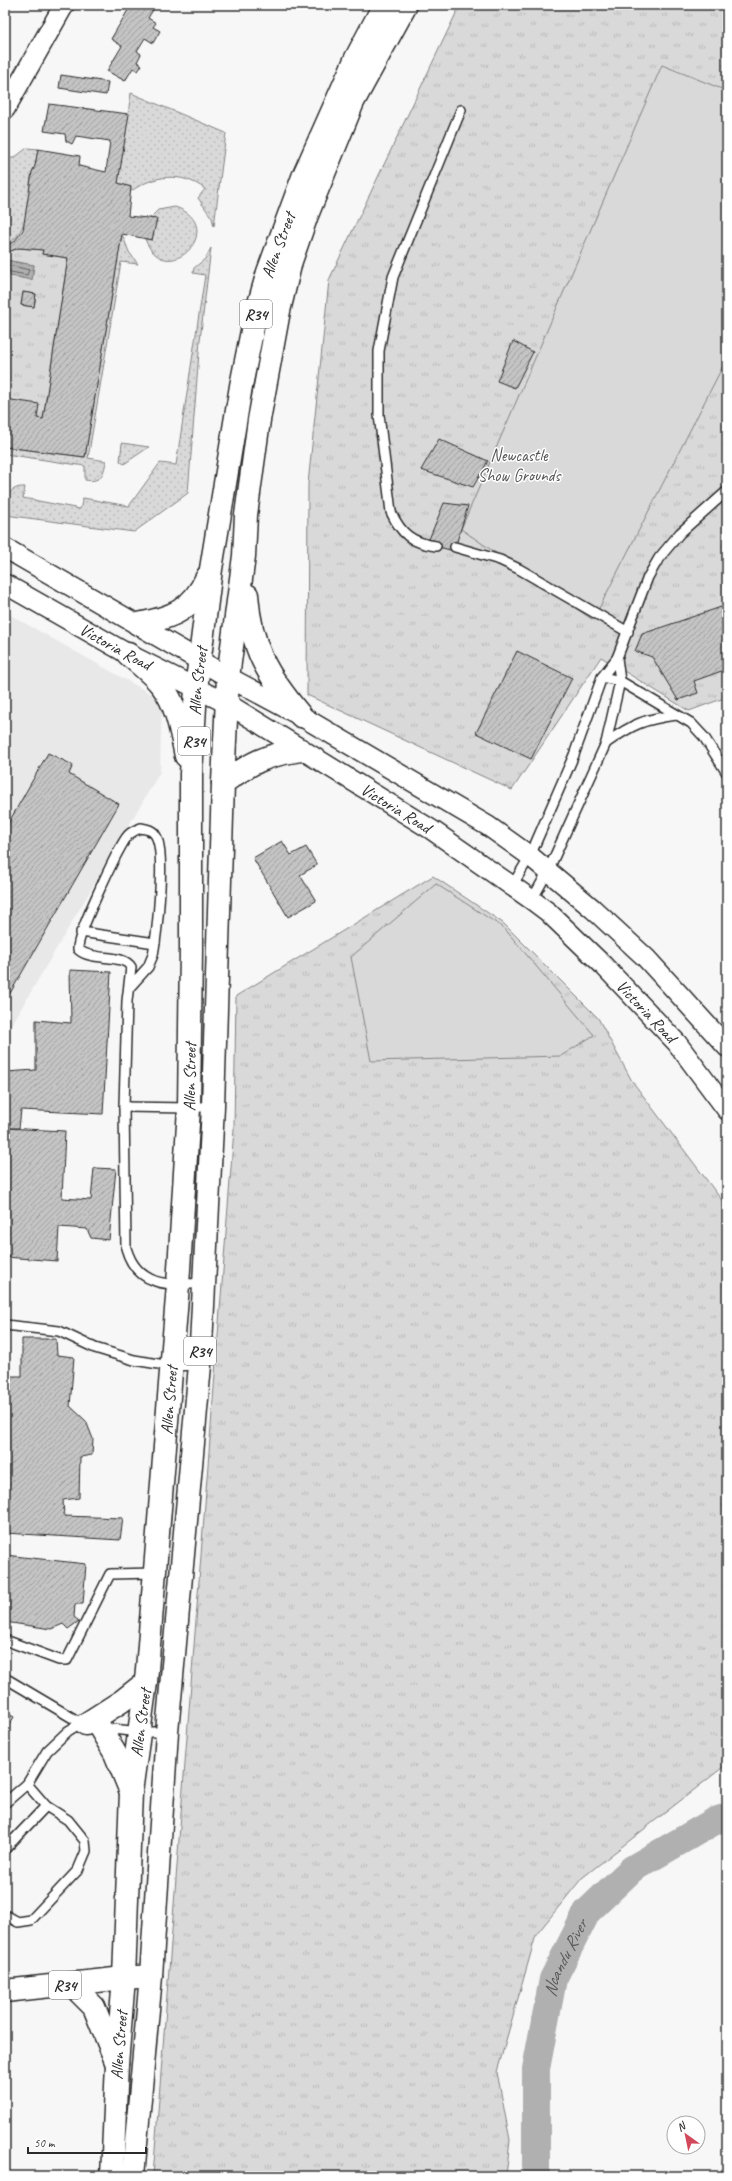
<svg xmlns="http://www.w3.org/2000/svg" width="732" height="2181" viewBox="0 0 732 2181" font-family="Caveat,sans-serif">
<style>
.built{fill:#e8e8e8}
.grass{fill:url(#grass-dots);stroke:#828282}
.park{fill:url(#park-tufts);stroke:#828282;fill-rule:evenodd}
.pitch{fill:#d9d9d9;stroke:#828282}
.water{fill:url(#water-ripples);stroke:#7b7b7b}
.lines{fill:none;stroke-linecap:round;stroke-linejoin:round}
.shore{stroke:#606060;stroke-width:1}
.river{stroke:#b0b0b0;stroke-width:28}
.building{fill:url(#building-hatch);stroke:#2b2b2b}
.service-casing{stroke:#2b2b2b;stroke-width:12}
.minor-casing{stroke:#2b2b2b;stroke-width:22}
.tertiary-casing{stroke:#2b2b2b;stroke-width:25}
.primary-casing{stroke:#2b2b2b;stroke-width:25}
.service{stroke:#fff;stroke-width:9}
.minor{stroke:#fff;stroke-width:19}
.tertiary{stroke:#fff;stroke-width:22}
.primary{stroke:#fff;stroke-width:22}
.labels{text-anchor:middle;stroke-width:3;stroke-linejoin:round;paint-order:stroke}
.shield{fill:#fff;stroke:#6b6b6b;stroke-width:1}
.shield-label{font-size:16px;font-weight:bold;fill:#2b2b2b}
.street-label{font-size:17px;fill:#2b2b2b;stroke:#fff}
.park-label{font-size:17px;fill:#565656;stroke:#fff}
.water-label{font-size:18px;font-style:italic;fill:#5a5a5a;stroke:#fff}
</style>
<defs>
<pattern id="grass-dots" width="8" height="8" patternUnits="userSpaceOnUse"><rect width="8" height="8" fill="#d9d9d9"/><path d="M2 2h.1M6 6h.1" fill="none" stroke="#bababa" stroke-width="1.8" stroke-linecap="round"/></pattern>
<pattern id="park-tufts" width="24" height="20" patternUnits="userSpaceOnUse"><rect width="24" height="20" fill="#d9d9d9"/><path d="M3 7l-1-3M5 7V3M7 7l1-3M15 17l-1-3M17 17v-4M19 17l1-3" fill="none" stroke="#bababa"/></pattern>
<pattern id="water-ripples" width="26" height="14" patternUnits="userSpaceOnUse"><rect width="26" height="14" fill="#b0b0b0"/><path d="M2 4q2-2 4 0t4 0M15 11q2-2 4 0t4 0" fill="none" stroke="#8f8f8f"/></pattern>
<pattern id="building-hatch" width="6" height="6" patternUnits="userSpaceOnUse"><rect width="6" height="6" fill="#c4c4c4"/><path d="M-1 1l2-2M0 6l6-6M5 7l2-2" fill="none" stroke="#9f9f9f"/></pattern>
</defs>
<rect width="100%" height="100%" fill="#f7f7f7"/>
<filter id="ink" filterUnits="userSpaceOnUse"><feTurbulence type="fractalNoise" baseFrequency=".025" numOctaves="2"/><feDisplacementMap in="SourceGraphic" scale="8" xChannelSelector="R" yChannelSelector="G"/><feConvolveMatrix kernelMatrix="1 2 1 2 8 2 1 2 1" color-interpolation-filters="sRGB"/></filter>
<g filter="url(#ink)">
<polygon class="built" points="5,612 162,700 160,772 5,1036"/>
<g class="grass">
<path d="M131 93 226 133 214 226 212 218 198 198 205 189C181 171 153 175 130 192L131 187 118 183Z"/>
<path d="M27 148 38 149 35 166 32 172C28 196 30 235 5 245V163L8 158H14Z"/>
<path d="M175 207C230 225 167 293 145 239L152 240 156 220 149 219 158 210Z"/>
<path d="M122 234 129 252 138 264 121 262 88 458 106 461C104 475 100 483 85 480V466L5 454V447L85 457Z"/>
<path d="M211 248 200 340 188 493 134 532 5 515C5 501 7 486 25 487L23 498 80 509 83 498 129 506 160 463 176 465 205 275 193 273 194 268 205 259Z"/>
<polygon points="122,443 149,447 124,464 120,461"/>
</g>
<g class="park">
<polygon points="460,5 727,5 727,697 689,711 601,657 512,790 307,695 308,484 329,280"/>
<path d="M19 248 43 250 42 254 68 258 43 419 37 418 5 399V275L32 279 34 265 5 260V253ZM23 292 36 294 34 307 21 305Z"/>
<polygon points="433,876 503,923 598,1018 632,1081 727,1207 727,1764 582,1878 536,1935 497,2072 510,2140 506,2176 153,2176 234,1129 236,996"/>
</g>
<g class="pitch">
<polygon points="662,65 727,91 727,358 593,620 461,529"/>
<polygon points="436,884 504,928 594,1035 561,1056 371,1061 351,957"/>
</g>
<polygon class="water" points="5,260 34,265 32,280 5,275"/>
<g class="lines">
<polyline class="shore" points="5,264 29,270 27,275 5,271"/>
<path class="river" id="s1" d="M536 2176V2069L553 1979 587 1912 632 1869 715 1821 727 1817"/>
</g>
<g class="building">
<polygon points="131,5 163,5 161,8 156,5 148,18 156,23 153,27 160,31 153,43 145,38 137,51 141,54 137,62 142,65 138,71 133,68 125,81 107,71 122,46 111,39"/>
<polygon points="61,75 108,82 106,95 59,88"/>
<polygon points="49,104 129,114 118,183 131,187 128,216 157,219 152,240 122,234 85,457 5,447 5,399 39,404 37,418 43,419 68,258 42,254 43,250 19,248 5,253 5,245 14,242 23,230 32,172 35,166 38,149 80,156 79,166 106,172 110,141 76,136 72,144 66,141 65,134 44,131"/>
<polygon points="23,292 36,294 34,307 21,305"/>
<polygon points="513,341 533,352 515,388 497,381"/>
<polygon points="439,439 488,461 473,487 421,470"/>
<polygon points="444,503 468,506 454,551 427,544"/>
<polygon points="727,605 727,669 694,681 698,693 678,700 652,657 635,651 642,634"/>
<polygon points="517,651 572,678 531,759 476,733"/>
<polygon points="48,753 73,765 69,774 119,804 5,1002 5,829"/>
<polygon points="282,841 291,855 306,847 317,865 300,875 316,901 288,917 253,858"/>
<polygon points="70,970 111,972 103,1114 21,1110 19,1128 5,1128 5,1072 36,1070 36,1020 71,1023"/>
<polygon points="5,1128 65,1131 62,1198 91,1200 94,1168 116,1169 109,1240 91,1238 87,1229 59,1227 57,1261 5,1257"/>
<polygon points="22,1339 56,1339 57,1355 74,1357 70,1406 86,1421 93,1439 92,1455 80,1457 79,1498 63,1500 64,1516 123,1518 120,1540 5,1533 5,1376 22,1376"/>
<polygon points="5,1555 86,1564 83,1604 75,1604 74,1617 79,1621 68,1629 63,1624 51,1629 5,1622"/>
<polygon points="5,1712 14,1717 5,1732"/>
</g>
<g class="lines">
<g class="service-casing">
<g id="service">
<path d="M436 546C412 543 401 534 391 512L379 415V351L393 277 461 110"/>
<polyline points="455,547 500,560 519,569 628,632"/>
<polyline points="602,677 620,681 691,723 704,737 727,773"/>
<path d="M606 743C633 724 644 719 677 715"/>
<polyline points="512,886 530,856 574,755 602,677 617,658 648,577 659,558 680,533 727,491"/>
<polyline points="532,900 548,871 606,743 620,681 617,658"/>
<polyline points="81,932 155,943"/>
<path d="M129 988 148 967 153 955C157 933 166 854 156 836 153 830 147 829 141 828 135 830 129 833 126 838 116 853 77 934 78 949 91 962 123 953 131 967L127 1001 124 1107 126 1248C137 1287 169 1286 204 1283"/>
<polyline points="124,1107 189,1108 213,1106"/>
<polyline points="5,1325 59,1331 95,1348 134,1360 171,1366 200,1365"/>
<polyline points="5,1640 59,1660 67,1660 110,1574 155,1573"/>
<polyline points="5,1678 81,1723"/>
<polyline points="103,1728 140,1732 167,1732"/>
<polyline points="5,1803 27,1784 47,1751 68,1731 81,1723 86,1724"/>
<polyline points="5,1849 46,1806"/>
<polyline points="5,1915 18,1922 31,1920 78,1870 86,1851 85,1841 68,1820 46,1806 27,1784"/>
</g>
</g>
<g class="minor-casing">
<g id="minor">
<polyline points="5,109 64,5"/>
<polyline points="5,548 228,677 301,716 488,826 530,856 593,909 646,958 727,1047"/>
<path id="s2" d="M5 584 128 654 228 704 432 830 532 900 548 912 603 965 677 1043 727 1110"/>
</g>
</g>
<g class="tertiary-casing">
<g id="tertiary">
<path id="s3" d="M112 2176 117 2064 124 1978"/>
<polyline points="133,2176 151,1976"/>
</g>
</g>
<g class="primary-casing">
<g id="primary">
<path d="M247 595C251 649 267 675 301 716"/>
<path d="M138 624C171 618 192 611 207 577"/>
<path d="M128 654C139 664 153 674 162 686 177 705 181 732 186 756"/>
<path d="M223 783C252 762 266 755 301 750"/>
<polyline points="86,1724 122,1701 146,1682"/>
<polyline points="100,1728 115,1753 131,1792"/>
<path id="s4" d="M124 1978 131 1792 146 1682 178 1285 189 1108 191 949V774L196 689 211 569 241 386 254 321 268 272 303 177 356 58 384 5"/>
<polyline points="71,1984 94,2007 117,2064"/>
<polyline points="5,1991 124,1978 151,1976 167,1732 200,1365 213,1106 223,783 228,677 244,556 246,515 259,420 279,311 291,261 307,215 353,102 406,5"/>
</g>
</g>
<use href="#service" class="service"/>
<use href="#minor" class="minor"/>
<use href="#tertiary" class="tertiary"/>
<use href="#primary" class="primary"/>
</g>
</g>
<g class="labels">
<g class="shield">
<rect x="240" y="300" width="32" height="28" rx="3"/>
<rect x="178" y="727" width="32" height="28" rx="3"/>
<rect x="184" y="1337" width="32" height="28" rx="3"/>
<rect x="49" y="1971" width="32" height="28" rx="3"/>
</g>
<g class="shield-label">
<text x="256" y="320">R34</text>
<text x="194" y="747">R34</text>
<text x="200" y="1357">R34</text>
<text x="65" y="1991">R34</text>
</g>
<g class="street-label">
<text dy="6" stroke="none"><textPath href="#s4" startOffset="1744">Allen Street</textPath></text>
<text dy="6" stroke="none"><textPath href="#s2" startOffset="127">Victoria Road</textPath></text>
<text dy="6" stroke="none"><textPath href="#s4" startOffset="1300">Allen Street</textPath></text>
<text dy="6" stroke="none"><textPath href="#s2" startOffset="451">Victoria Road</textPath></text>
<text dy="6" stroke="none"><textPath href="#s2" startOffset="775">Victoria Road</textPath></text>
<text dy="6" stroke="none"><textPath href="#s4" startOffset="904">Allen Street</textPath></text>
<text dy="6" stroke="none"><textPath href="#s4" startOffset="580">Allen Street</textPath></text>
<text dy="6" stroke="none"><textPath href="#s4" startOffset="256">Allen Street</textPath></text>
<text dy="6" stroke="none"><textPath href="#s3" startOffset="131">Allen Street</textPath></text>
</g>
<g class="park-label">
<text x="519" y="461">Newcastle<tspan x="519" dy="20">Show Grounds</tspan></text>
</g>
<g class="water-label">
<text dy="6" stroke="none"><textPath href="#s1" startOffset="222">Ncandu River</textPath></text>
</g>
</g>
<rect width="732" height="2181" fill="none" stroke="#fff" stroke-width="20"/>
<rect x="10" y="10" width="712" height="2161" fill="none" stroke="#2b2b2b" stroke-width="1.5" filter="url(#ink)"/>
<g transform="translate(686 2135) rotate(327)"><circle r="19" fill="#ffffff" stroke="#aaaaaa"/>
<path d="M0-3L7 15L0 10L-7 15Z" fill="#d1495b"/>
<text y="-6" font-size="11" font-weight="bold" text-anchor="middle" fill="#2b2b2b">N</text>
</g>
<path d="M28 2147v6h118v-6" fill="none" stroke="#2b2b2b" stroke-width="2"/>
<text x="34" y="2147" font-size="12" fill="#2b2b2b" stroke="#ffffff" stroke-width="3" paint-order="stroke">50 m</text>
</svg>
